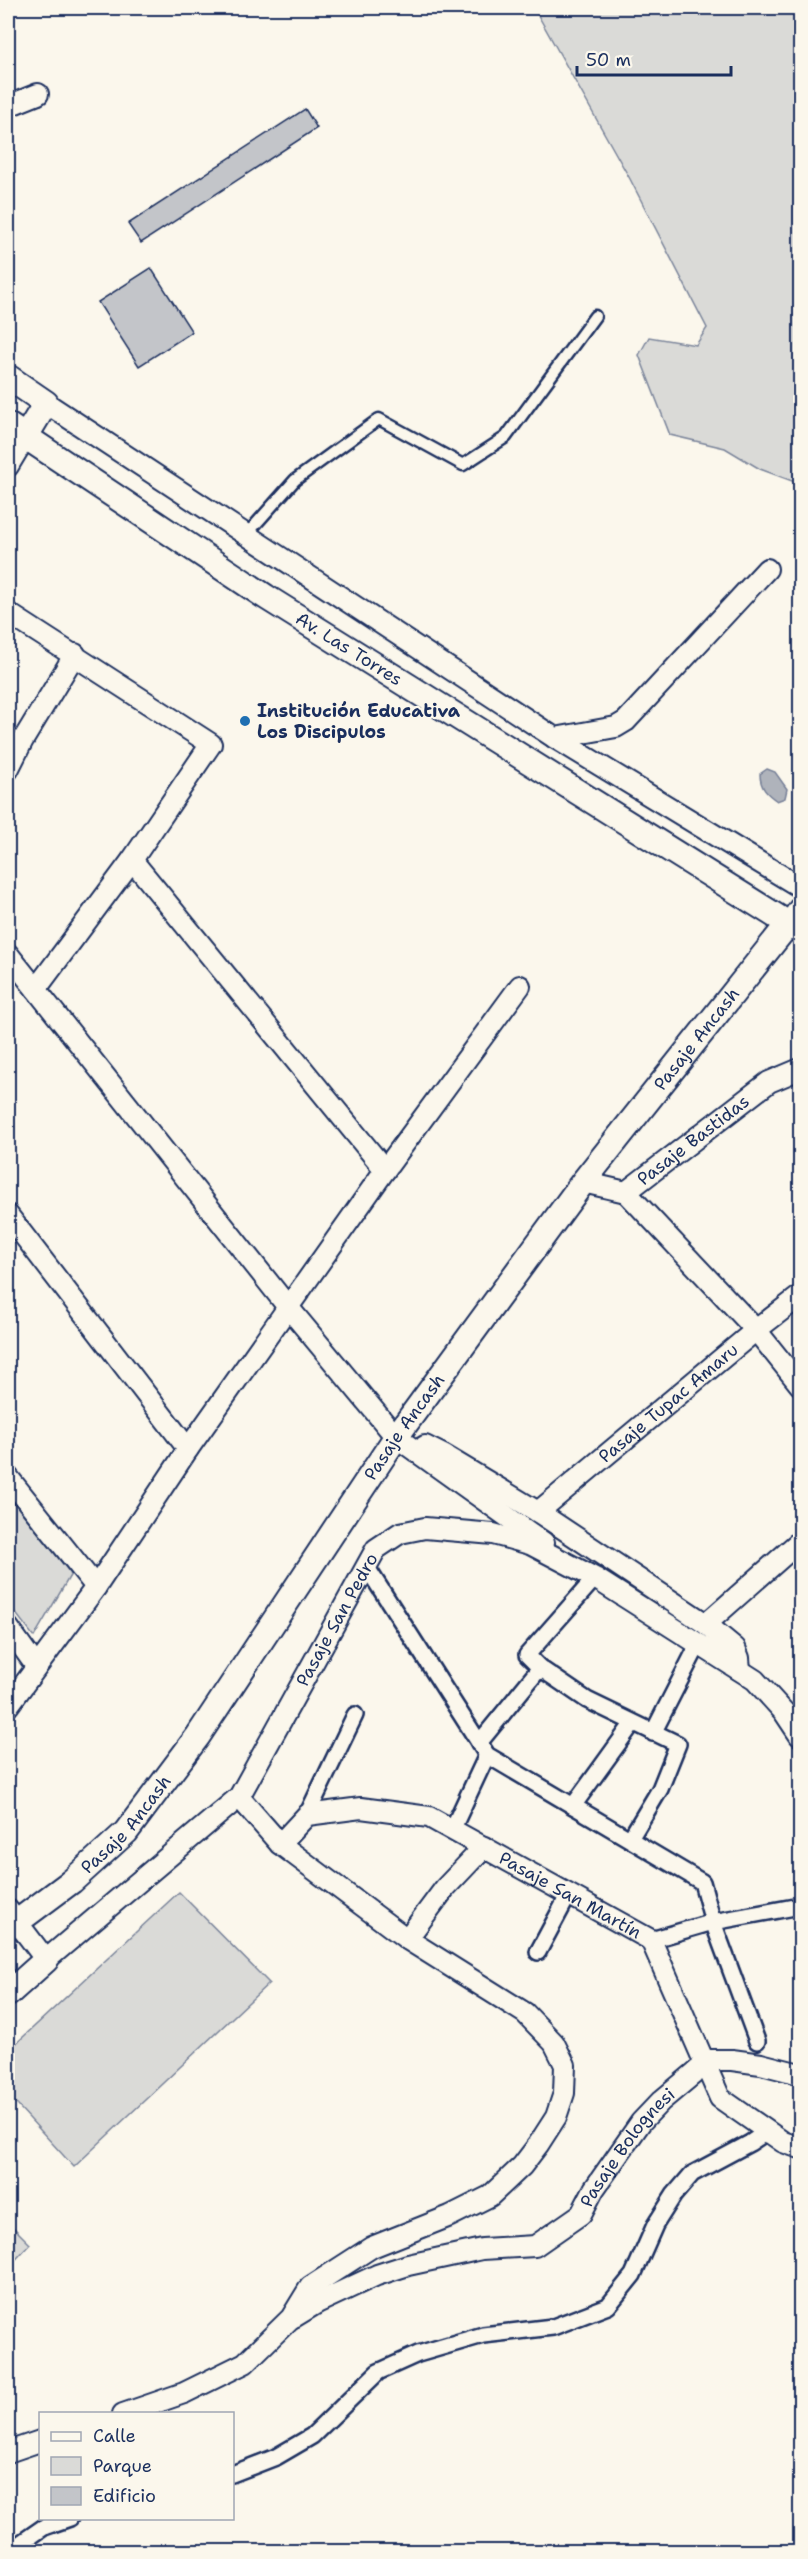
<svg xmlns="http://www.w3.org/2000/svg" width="808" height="2559" viewBox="0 0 808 2559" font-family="'Shantell Sans',sans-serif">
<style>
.green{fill:#dadad7;stroke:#7a849a;stroke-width:1.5}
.water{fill:#afb3bb;stroke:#747e96;stroke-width:1.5}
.building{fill:#c3c5c9;stroke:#1b2f5e;stroke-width:1.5}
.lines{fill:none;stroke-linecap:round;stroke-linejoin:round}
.service-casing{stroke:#1b2f5e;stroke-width:15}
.pedestrian-casing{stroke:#1b2f5e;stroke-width:20}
.minor-casing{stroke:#1b2f5e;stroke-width:24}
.tertiary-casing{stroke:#1b2f5e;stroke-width:28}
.service{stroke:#fbf7ec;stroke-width:10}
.pedestrian{stroke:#fbf7ec;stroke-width:15}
.minor{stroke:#fbf7ec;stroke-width:20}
.tertiary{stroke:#fbf7ec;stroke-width:24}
.poi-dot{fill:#1f6fb2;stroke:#fbf7ec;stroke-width:2}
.labels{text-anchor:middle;stroke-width:4.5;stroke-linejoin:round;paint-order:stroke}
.street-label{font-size:18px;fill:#1b2f5e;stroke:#fbf7ec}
.poi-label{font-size:18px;font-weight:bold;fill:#1b2f5e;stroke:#fbf7ec;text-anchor:start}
</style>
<rect width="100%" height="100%" fill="#fbf7ec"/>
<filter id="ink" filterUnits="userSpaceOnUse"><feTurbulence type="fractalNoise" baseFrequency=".0167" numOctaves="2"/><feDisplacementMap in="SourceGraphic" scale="12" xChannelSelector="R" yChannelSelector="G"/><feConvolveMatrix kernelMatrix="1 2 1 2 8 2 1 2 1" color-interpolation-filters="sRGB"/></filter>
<g filter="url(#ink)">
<g class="green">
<polygon points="534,8 800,8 800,484 760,469 725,448 670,435 639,355 649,337 696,345 707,328 630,179"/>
<polygon points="8,1495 71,1574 34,1637 8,1603"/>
<polygon points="179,1892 269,1983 74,2167 8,2095 8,2051"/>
<polygon points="8,2222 30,2244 8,2268"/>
</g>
<path class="water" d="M767 769 775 772 787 789 785 798 777 801C767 794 760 788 760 774Z"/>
<g class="building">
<polygon points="305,109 317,128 141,243 128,224"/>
<polygon points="151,268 192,332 139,366 98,302"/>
</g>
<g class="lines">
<g class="service-casing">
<polyline id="service" points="247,534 295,480 379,419 463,465 506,437 595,316"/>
</g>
<g class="pedestrian-casing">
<g id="pedestrian">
<polyline points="366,1566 487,1755 702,1882 713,1922 757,2041"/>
<polyline points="540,1668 587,1700 678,1744 660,1789 630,1839"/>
<polyline points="653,1733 699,1643"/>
<polyline points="479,1743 540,1668 527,1655 595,1578"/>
<polyline points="573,1806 633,1723"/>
<polyline points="307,1815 355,1715"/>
<polyline points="452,1830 487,1755"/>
<polyline points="651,1940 713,1922 800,1906"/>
<polyline points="538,1952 569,1894"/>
<polyline points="232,2474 276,2457 312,2436 378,2372 418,2354 483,2335 553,2327 608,2306 633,2275 655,2225 674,2195 692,2174 750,2143 768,2131"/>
<polyline points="8,2552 44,2527 70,2518"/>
</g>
</g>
<g class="minor-casing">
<g id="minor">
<polyline points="8,106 38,94"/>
<polyline points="46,403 555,738 800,887"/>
<polyline points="8,466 26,436"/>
<polyline points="8,613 211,744 132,860 36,989"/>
<polyline points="555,738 616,727 626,721 767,569"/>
<polyline points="8,770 23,740 75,654"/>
<polyline points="132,860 385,1170"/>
<polyline points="789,923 800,907"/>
<polyline points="8,954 288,1307 396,1437 544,1543"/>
<path id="s1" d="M583 1182 626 1192 769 1082 800 1069"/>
<polyline points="626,1192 756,1330 800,1385"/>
<polyline points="8,1215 188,1449"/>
<polyline points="425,1446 445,1456 538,1512 706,1624 735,1648 739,1658 740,1670"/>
<polyline points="8,1477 96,1587"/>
<path id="s2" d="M538 1512 756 1330 800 1296"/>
<polyline points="706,1624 800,1541"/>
<polyline points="8,1627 36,1666"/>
<polyline points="8,1706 96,1587 188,1449 385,1170 520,986"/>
<path id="s3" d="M280 1844 307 1815 361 1808 429 1817 651 1940 720 2098 783 2142 800 2148"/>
<path id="s4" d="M8 1910 46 1960 239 1797 376 1549 400 1533 425 1528 493 1534 530 1544 595 1578 755 1680 784 1712 800 1736"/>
<polyline points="407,1939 445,1888 484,1847"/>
<path id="s5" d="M294 2317 317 2303 377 2275 408 2265 482 2249 535 2246 581 2214 594 2189 641 2122 661 2101 710 2060H732L761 2064 800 2074"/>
<polyline points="123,2414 184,2393 245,2363 291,2318 310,2287 372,2247 450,2216 490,2196 522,2166 538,2145 556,2117 564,2093 565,2065 554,2043 525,2013 407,1939 280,1844 239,1797"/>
<polyline points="8,2452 40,2441"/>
</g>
</g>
<g class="tertiary-casing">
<g id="tertiary">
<polyline points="8,377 46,403 26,436"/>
<path id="s6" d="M8 425 266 597 800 931"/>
<path id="s7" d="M17 1922 72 1881 126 1832 198 1736 396 1437 583 1182 789 923"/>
<polyline points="8,1994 46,1960"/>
</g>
</g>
<use href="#service" class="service"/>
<use href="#pedestrian" class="pedestrian"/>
<use href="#minor" class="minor"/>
<use href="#tertiary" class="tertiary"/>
</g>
</g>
<circle class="poi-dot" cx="245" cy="721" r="6"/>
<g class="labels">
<g class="street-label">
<text dy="6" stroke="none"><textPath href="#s6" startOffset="408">Av. Las Torres</textPath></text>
<text dy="6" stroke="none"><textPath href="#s7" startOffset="1119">Pasaje Ancash</textPath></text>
<text dy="6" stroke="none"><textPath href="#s1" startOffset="129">Pasaje Bastidas</textPath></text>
<text dy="6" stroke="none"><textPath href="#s2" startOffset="170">Pasaje Tupac Amaru</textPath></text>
<text dy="6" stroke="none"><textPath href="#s7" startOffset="633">Pasaje Ancash</textPath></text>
<text dy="6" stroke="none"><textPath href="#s4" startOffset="518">Pasaje San Pedro</textPath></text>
<text dy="6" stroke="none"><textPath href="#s7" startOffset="147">Pasaje Ancash</textPath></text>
<text dy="6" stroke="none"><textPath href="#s3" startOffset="324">Pasaje San Martín</textPath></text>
<text dy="6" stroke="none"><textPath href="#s5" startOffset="392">Pasaje Bolognesi</textPath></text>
</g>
<g class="poi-label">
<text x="257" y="717">Institución Educativa<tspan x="257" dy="21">Los Discipulos</tspan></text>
</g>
</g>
<rect width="808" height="2559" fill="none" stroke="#fbf7ec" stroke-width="30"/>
<rect x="15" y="15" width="778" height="2529" fill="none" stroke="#1b2f5e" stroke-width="2" filter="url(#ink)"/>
<rect x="39" y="2412" width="195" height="108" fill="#fbf7ec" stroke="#a1a7b3" stroke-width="1.5"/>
<rect x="51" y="2432" width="30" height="9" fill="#fbf7ec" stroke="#a1a7b3" stroke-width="1.5"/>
<text x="93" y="2442" font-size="18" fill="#1b2f5e">Calle</text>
<rect x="51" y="2457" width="30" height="18" fill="#dadad7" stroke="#a1a7b3" stroke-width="1.5"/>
<text x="93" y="2472" font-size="18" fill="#1b2f5e">Parque</text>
<rect x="51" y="2487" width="30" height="18" fill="#c3c5c9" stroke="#a1a7b3" stroke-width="1.5"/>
<text x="93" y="2502" font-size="18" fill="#1b2f5e">Edificio</text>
<path d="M577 66v9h154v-9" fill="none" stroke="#1b2f5e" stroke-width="3"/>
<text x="586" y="66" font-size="18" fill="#1b2f5e" stroke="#fbf7ec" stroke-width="4.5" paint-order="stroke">50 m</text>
</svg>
